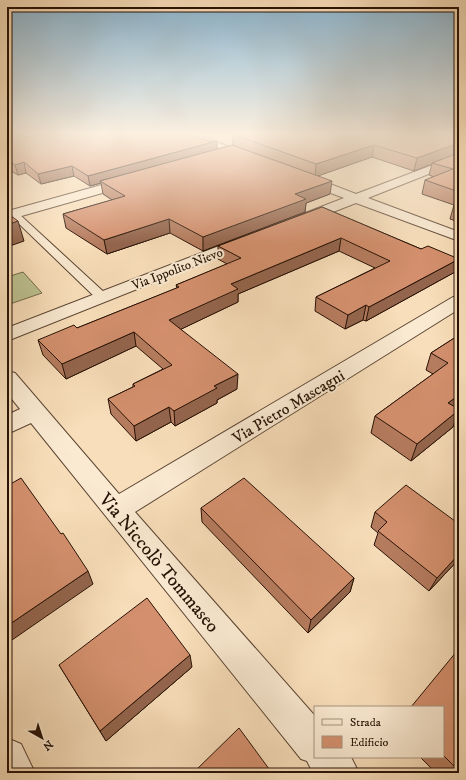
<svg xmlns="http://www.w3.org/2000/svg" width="466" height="780" viewBox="0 0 466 780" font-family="'IM FELL DW Pica',serif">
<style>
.green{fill:#bdc190;stroke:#72694a}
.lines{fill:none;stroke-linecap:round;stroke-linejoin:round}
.service-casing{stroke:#5b4432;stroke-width:2}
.minor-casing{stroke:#5b4432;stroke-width:2}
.service{fill:#faead2;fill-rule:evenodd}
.minor{fill:#faead2;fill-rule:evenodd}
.wall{fill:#b67c5f;stroke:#271105}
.shaded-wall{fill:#94654d;stroke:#271105}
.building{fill:#d4906e;stroke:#271105}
.labels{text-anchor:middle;stroke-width:4;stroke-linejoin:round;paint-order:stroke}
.far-street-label{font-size:13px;fill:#271105;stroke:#faead2}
.street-label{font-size:16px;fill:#271105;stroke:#faead2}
.near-street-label{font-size:19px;fill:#271105;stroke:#faead2}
</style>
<rect width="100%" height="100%" fill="#f8deba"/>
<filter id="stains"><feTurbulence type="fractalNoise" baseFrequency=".005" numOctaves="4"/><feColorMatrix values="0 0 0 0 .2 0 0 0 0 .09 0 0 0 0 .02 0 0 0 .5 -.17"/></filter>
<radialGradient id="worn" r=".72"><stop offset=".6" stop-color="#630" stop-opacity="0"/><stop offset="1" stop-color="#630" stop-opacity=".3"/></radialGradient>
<polygon class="green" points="23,272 42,293 7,305 7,277"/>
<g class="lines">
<g class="service-casing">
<polygon id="service" points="11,210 19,214 106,294 108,297 106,300 98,300 13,218 7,217 7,211"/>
</g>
<g class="minor-casing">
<g id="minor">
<polygon points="184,135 198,135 254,156 256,158 250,161 246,160 185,137"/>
<polygon points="459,155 459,162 368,198 459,232 459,241 356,203 305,223 300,224 295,223 293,220 295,217 344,198 299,181 297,178 299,175 307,175 356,194"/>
<polygon points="130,177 134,178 136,181 134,184 18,217 13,218 7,215 8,211"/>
<polygon points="245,236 250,238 253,241 250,244 7,341 7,328"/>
<polygon points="459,296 459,309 135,512 315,716 315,757 351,757 359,773 313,773 307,761 301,759 31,423 7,434 7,415 20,409 7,393 7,371 15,373 119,494 453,297"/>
<polygon points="7,738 21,744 35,773 7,773"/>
</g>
</g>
<use href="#service" class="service"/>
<use href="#minor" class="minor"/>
</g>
<g class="wall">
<polygon points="7,135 217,149 233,146 233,135 459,135 459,222 450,219 454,205 422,194 425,180 434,177 429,175 432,164 414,171 372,157 317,176 330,194 306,203 305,212 203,251 170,233 107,254 66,228 63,214 112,200 103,194 101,183 90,186 74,176 41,184 26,173 18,175 7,169"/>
<polygon points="322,207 421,249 459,259 455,272 366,321 363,320 345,329 315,311 316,297 375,268 339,251 238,294 238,302 181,329 237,389 217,400 217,403 175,426 171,422 136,441 111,414 108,399 133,387 133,384 163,369 136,346 66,379 43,355 38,340 77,328 177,288 176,285 227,264 218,259 218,246"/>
<polygon points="459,335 459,407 457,408 459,409 459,411 453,427 411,461 371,433 375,416 433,374 426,370 431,353"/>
<polygon points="201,508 354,578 350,592 308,633 202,522"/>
<polygon points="375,512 459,559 429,591 374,545 378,533 371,527"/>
<polygon points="459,652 459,773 436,773 420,757 443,757 443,707"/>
<polygon points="59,665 192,667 106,741"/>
</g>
<g class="shaded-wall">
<polygon points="217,141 217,151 100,181 101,183 90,186 88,176"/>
<polygon points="459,143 459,154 432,163 432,164 414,171 417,158"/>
<polygon points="374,145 372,157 315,177 316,164"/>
<polygon points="24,162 26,173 18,175 15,165"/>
<polygon points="72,166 74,176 41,184 38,174"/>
<polygon points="332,181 330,194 306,203 305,212 203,251 203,237 295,194"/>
<polygon points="169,219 170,233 107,254 104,240"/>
<polygon points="18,221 24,241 7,247 7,225"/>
<polygon points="341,238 339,251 238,294 238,302 171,334 169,320 231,284"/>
<polygon points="459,259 455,272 366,321 369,307"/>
<polygon points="366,305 363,320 345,329 348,315"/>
<polygon points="134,332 136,346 66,379 62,364"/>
<polygon points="238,374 237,389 217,400 217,403 175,426 174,411 214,386"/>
<polygon points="459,395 459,407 442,420 448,403"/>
<polygon points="169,407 171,422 136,441 134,426"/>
<polygon points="459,410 453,427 411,461 417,444"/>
<polygon points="459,554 459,559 429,591 437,578"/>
<polygon points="88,571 93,584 12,640 7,632 7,626"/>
<polygon points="354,578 350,592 308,633 311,620"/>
<polygon points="190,655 192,667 106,741 100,731"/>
</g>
<g class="building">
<polygon points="7,135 192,135 212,142 217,141 88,176 72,166 38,174 24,162 15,165 7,160"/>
<polygon points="235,135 459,135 459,143 417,158 374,145 316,164"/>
<polygon points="232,145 332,181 295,194 306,199 203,237 169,219 104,240 63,214 125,196 100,181"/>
<polygon points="459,153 459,192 425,180 453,169 432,163"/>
<polygon points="459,203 459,207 454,205"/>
<polygon points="322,207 421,249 428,246 459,259 369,307 366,305 348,315 316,297 390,261 341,238 231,284 238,289 169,320 238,374 214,386 217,388 174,411 169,407 134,426 108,399 135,386 133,384 172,365 134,332 62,364 38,340 74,325 77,328 179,287 176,285 241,258 218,246"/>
<polygon points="7,213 18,221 7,225"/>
<polygon points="459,335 459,395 448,403 459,409 459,410 417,444 375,416 448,363 431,353"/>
<polygon points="21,478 61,534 63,533 88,571 7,626 7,486"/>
<polygon points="244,478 354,578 311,620 201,508"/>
<polygon points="406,485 459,524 459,554 437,578 378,531 387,522 375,512"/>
<polygon points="147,598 190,655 100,731 59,665"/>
<polygon points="457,651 459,652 459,771 443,755 443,707 411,707"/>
<polygon points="239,728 272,773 193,773"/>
</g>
<linearGradient id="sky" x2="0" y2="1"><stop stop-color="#8ab7d3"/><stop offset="0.55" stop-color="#fcf0e0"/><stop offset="1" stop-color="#fcf0e0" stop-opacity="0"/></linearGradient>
<rect width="466" height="244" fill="url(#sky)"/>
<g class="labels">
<g class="far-street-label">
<text transform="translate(177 268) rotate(-21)" y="5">Via Ippolito Nievo</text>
</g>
<g class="street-label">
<text transform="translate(288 406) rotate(-31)" y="6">Via Pietro Mascagni</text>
</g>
<g class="near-street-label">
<text transform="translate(160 562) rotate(50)" y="7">Via Niccolò Tommaseo</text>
</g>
</g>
<rect width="466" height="780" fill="none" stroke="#f8deba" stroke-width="24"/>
<rect x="8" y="8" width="450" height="764" fill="none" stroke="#271105" stroke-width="2"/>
<rect x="12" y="12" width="442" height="756" fill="none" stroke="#271105"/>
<rect x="314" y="706" width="130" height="52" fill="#faead2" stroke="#a69380"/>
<rect x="322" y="719" width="20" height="6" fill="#faead2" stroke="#a69380"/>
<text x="350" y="726" font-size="12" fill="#271105">Strada</text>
<rect x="322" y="736" width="20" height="12" fill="#d4906e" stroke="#a69380"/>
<text x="350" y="746" font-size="12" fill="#271105">Edificio</text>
<g transform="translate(42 738) rotate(141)" stroke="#faead2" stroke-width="3" paint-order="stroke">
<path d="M0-3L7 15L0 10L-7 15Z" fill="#271105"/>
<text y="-6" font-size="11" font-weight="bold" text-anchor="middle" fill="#271105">N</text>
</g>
<rect width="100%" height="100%" filter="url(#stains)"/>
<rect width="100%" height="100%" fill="url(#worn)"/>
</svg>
